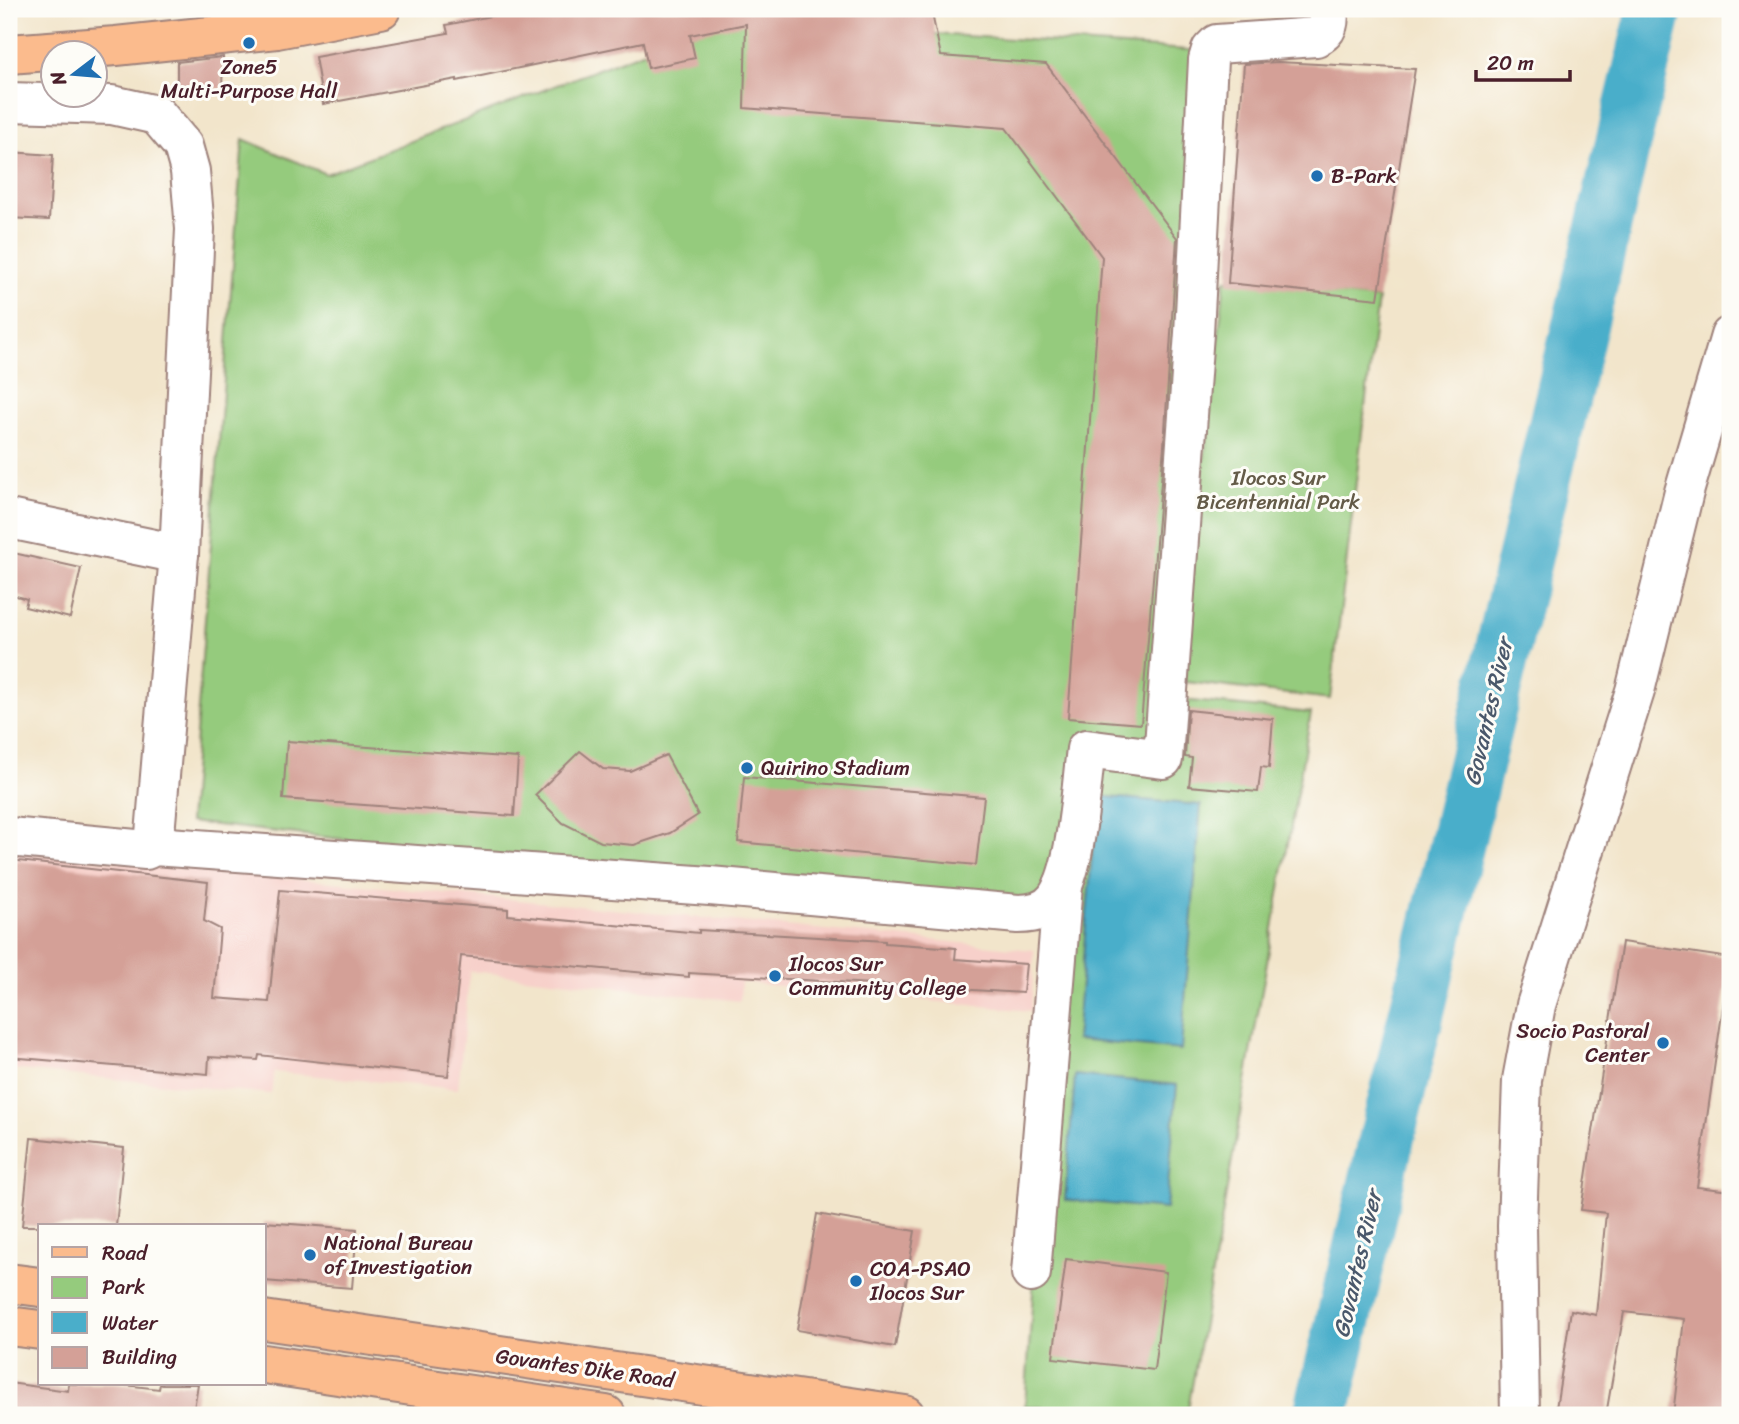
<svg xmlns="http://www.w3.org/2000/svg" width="1739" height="1424" viewBox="0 0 1739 1424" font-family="Sriracha,sans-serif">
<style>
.built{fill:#f7d0ca}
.green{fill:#95cb7d;stroke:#707554;stroke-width:2}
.water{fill:#4aaeca;stroke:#4a667a;stroke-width:2}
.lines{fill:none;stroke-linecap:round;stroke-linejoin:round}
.river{stroke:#4aaeca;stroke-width:56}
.building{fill:#d4a097}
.minor-casing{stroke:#9e827b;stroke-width:42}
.major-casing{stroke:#9e827b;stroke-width:42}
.minor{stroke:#fff;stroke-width:38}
.major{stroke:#fbbb8d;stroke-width:38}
.poi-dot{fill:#1f6fb2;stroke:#fdfcf7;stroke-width:2.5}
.labels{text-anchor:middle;stroke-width:6;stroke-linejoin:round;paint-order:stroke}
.poi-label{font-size:21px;fill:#4a1f2b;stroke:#fdfcf7;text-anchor:start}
.park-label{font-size:21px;fill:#645b48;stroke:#fdfcf7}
.street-label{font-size:21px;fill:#4a1f2b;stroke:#fdfcf7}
.water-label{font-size:23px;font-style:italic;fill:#4a586b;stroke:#fdfcf7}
</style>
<rect width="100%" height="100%" fill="#fdfcf7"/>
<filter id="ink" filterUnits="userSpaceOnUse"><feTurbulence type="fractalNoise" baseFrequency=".0143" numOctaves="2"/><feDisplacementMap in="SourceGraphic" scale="14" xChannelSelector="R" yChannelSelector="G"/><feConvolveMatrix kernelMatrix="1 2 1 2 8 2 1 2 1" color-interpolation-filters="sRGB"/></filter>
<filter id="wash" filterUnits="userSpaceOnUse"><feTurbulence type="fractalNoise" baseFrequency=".00686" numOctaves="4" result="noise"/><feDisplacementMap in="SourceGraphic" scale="28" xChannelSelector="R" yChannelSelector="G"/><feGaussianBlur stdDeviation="1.57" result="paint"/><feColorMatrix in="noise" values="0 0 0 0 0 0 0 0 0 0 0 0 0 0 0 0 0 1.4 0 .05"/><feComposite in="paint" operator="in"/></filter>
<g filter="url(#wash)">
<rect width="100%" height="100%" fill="#f2e5cb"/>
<polygon class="built" points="9,851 1034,950 1031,1011 741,982 740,1001 470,971 458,1089 274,1072 271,1094 9,1069"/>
<g class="green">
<polygon points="723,21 1204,51 1162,698 1311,713 1187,1415 1129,1415 1025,1406 1059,919 189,822 243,139 326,174"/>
<polygon points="1225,280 1378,299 1330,699 1178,681"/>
</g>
<g class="water">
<polygon points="1097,796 1201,805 1181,1050 1076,1040"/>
<polygon points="1075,1075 1177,1085 1166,1209 1065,1200"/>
</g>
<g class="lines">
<polyline class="river" points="1321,1415 1655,9"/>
</g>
<g id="blocks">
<g class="building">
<polygon points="526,9 931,9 941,56 1046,64 1177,238 1164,446 1141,724 1068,718 1102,257 1006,128 744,108 746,24 690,35 695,58 648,68 643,42 457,81 457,79 323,104 315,57 448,33 446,25"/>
<polygon points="223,57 222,89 177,88 177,62"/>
<polygon points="1278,62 1415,69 1378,299 1228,283 1244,64"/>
<polygon points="9,152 53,155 49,220 9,218"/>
<polygon points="9,552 81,568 70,618 25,607 27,599 9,594"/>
<polygon points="1188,710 1273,719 1269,768 1261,767 1258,792 1189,786 1192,758 1185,757"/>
<polygon points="287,741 518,758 514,816 283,799"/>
<polygon points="580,751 603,769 630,771 666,755 698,815 670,833 634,845 601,842 563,823 535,795"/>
<polygon points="744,777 984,797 976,865 738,842"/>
<polygon points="9,860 208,882 204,921 220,929 214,998 269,1002 280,890 508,909 508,915 699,933 699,930 885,941 885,943 956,948 955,959 1026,964 1023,993 689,973 689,977 461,956 448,1076 259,1055 258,1060 209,1057 208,1074 9,1057"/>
<polygon points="1622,942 1730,958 1697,1187 1730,1191 1730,1415 1673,1415 1684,1319 1624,1312 1606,1415 1555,1415 1571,1310 1596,1315 1606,1213 1581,1210"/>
<polygon points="31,1138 124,1148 116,1226 22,1226"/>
<polygon points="817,1214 915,1231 895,1347 797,1330"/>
<polygon points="264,1222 357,1229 352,1288 264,1281"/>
<polygon points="1066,1259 1166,1272 1154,1370 1053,1358"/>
<polygon points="9,1383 68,1391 69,1384 116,1384 159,1389 160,1384 198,1384 193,1415 9,1415"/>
</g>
</g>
</g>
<g filter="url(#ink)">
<use href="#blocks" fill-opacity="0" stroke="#9e827b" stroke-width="2"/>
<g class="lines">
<g class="minor-casing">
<g id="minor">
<polyline points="9,102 112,105 157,115 183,146 190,171 195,229 179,554 154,846"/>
<polyline points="9,519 179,554"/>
<path d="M9 837 146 850 154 846 710 886 1018 914C1032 914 1047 911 1056 898 1077 869 1081 786 1086 749L1163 759 1194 333 1208 60 1211 50 1217 44 1316 37C1329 31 1330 22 1328 9"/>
<polyline points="1031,1273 1063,885"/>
<polyline points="1520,1415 1517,1226 1522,1080 1536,1005 1635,691 1684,492 1730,336"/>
</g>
</g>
<g class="major-casing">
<g id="major">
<polyline points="9,54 116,46 277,29 381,9"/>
<polyline points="9,1283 40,1287"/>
<polyline points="264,1320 905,1415"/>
<polyline points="9,1326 40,1330"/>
<polyline points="264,1364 606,1415"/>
</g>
</g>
<use href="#minor" class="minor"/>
<use href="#major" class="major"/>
</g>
</g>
<g class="poi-dot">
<circle cx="249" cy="43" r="7"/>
<circle cx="1317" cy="176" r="7"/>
<circle cx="747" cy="768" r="7"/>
<circle cx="775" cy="976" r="7"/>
<circle cx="1663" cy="1043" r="7"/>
<circle cx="310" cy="1255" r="7"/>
<circle cx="856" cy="1281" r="7"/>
</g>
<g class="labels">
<g class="poi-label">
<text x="249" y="74" text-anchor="middle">Zone5<tspan x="249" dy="24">Multi-Purpose Hall</tspan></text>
<text x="1331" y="183">B-Park</text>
<text x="761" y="775">Quirino Stadium</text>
<text x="789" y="971">Ilocos Sur<tspan x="789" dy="24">Community College</tspan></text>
<text x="1649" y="1038" text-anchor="end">Socio Pastoral<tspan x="1649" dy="24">Center</tspan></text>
<text x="324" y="1250">National Bureau<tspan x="324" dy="24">of Investigation</tspan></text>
<text x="870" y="1276">COA-PSAO<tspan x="870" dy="24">Ilocos Sur</tspan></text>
</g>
<g class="park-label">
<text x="1278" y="485">Ilocos Sur<tspan x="1278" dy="24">Bicentennial Park</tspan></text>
</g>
<g class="street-label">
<text transform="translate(585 1368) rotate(8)" y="7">Govantes Dike Road</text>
</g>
<g class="water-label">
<text transform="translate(1488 712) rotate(-77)" y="8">Govantes River</text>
<text transform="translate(1357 1264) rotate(-77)" y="8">Govantes River</text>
</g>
</g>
<rect width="1739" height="1424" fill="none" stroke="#fdfcf7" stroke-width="35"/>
<rect x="38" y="1224" width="228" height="161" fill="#fdfcf7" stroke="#b5a4a5" stroke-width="2"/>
<rect x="52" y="1247" width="35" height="10" fill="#fbbb8d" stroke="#b5a4a5" stroke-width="2"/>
<text x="102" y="1260" font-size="21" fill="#4a1f2b">Road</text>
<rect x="52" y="1277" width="35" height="21" fill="#95cb7d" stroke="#b5a4a5" stroke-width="2"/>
<text x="102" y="1294" font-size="21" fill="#4a1f2b">Park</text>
<rect x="52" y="1312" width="35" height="21" fill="#4aaeca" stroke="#b5a4a5" stroke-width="2"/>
<text x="102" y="1330" font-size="21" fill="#4a1f2b">Water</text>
<rect x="52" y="1347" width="35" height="21" fill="#d4a097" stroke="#b5a4a5" stroke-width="2"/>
<text x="102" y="1364" font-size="21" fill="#4a1f2b">Building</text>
<g transform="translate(74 74) rotate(254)"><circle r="33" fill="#fdfcf7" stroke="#b5a4a5" stroke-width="2"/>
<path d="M0-5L12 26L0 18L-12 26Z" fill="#1f6fb2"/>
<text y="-10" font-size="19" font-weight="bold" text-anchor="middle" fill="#4a1f2b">N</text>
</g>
<path d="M1476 70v10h94v-10" fill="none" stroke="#4a1f2b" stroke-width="3.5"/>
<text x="1487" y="70" font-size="21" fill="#4a1f2b" stroke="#fdfcf7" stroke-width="5" paint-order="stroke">20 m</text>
</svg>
